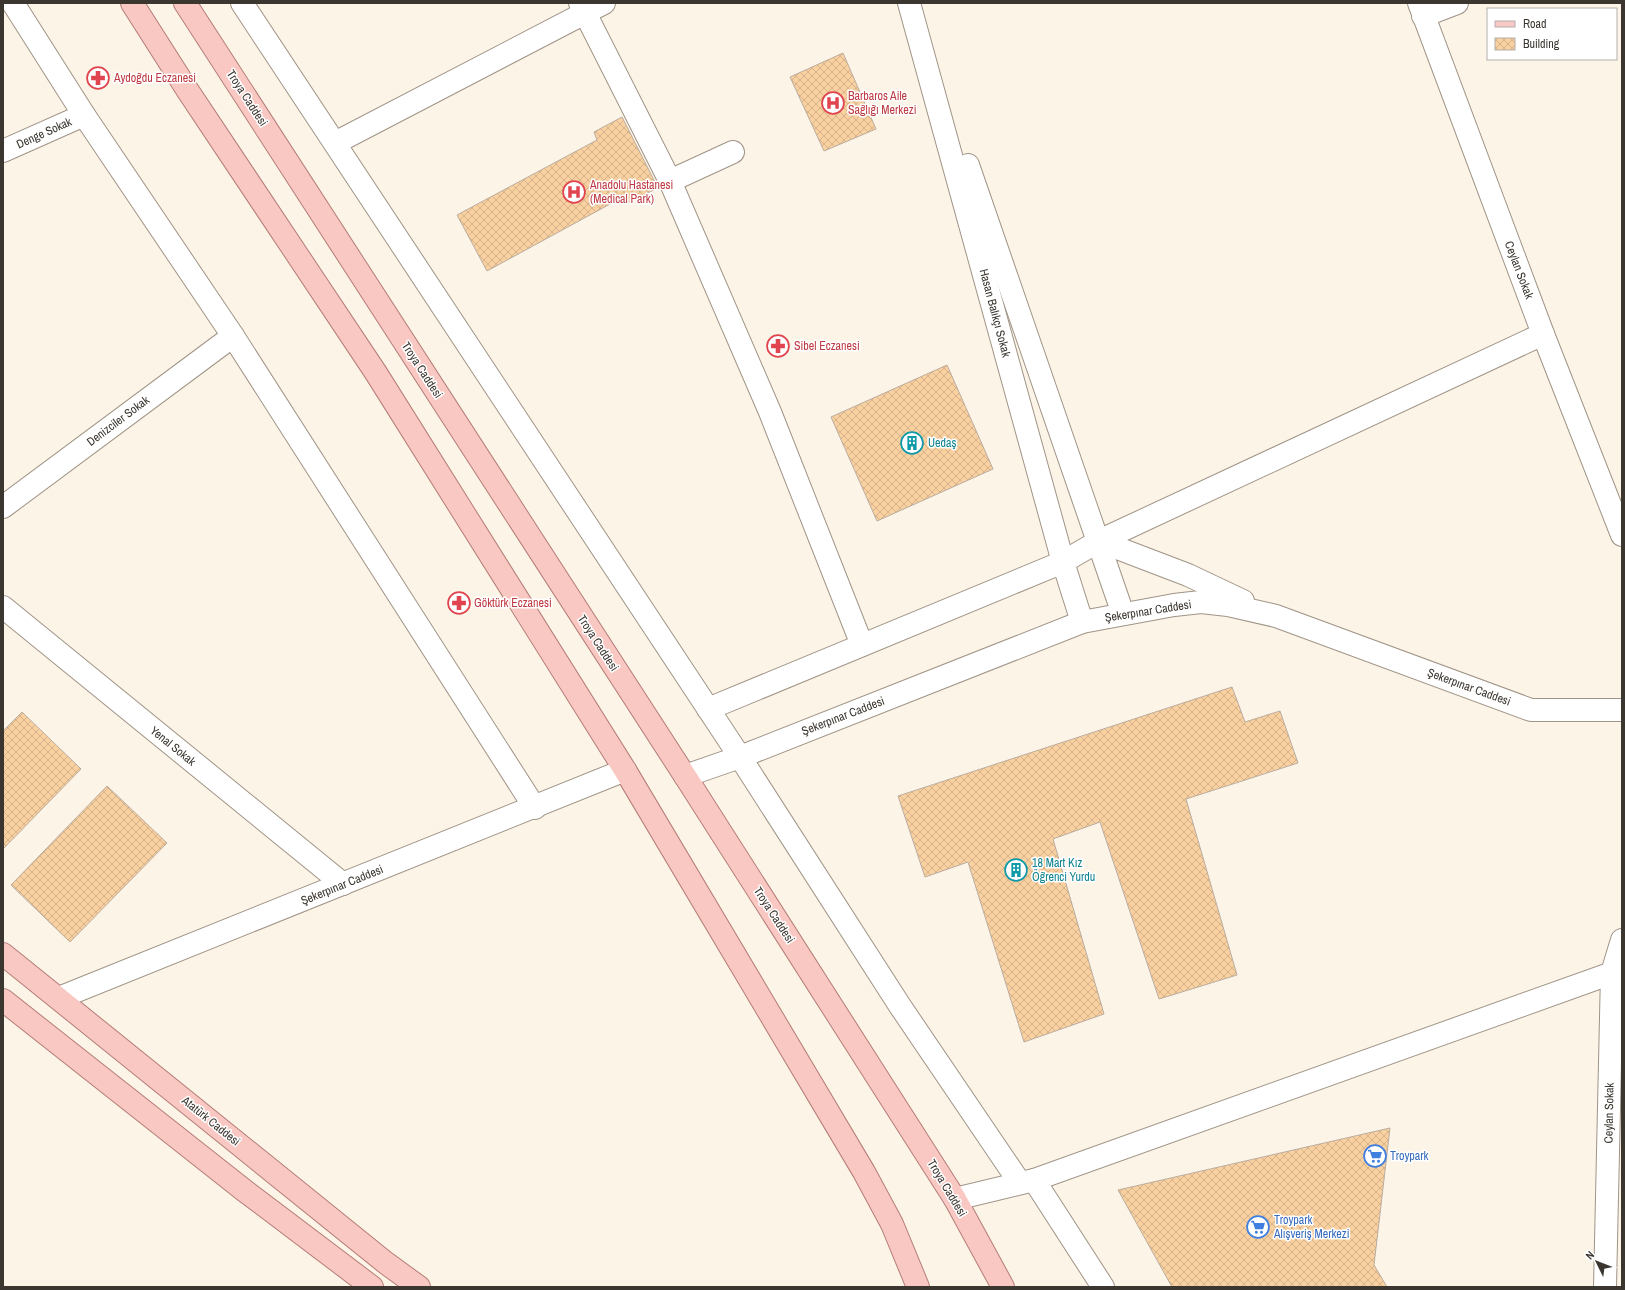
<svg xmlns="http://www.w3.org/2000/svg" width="1625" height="1290" viewBox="0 0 1625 1290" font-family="'Archivo Narrow',sans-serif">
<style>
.building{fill:url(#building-cross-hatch);stroke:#baad9f}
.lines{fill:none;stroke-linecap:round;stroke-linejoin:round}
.minor-casing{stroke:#9f9486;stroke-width:24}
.major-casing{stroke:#b47d76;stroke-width:24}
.minor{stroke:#fff;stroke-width:22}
.major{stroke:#f9c8c3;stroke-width:22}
.labels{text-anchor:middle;stroke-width:3;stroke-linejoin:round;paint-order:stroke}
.health-label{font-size:12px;fill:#be3a42;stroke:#fff;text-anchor:start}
.street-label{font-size:12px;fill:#3b3630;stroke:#fff}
.culture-label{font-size:12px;fill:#0d838f;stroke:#fff;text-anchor:start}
.shop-label{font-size:12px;fill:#366cbe;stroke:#fff;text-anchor:start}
</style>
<defs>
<pattern id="building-cross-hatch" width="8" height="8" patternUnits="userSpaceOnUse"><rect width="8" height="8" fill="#f9d0a0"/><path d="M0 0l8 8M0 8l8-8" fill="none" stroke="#d6b38a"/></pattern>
</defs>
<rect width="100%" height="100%" fill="#fdf4e8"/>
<g class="building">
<polygon points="843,53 876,129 824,151 790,77"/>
<polygon points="622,117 658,188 627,203 623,197 487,271 457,215 597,140 594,132"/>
<polygon points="947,365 993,469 877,521 831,417"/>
<polygon points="1232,687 1245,722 1280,711 1298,763 1186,799 1237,975 1159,999 1100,822 1053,839 1104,1014 1024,1042 968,862 925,877 898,796"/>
<polygon points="22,712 81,769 3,849 3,731"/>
<polygon points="107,786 167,843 70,942 11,885"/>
<polygon points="1390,1128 1374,1265 1387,1287 1172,1287 1118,1190"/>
</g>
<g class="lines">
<g class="minor-casing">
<g id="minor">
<polyline points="13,3 84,115 233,336 535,808"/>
<polyline points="242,3 740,757 900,1006 1020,1183"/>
<polyline points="580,3 670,181 770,412 862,645"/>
<polyline points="909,3 1063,562 1082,622"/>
<polyline points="1419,3 1543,334 1622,535"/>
<polyline points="1423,16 1457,3"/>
<polyline points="335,143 604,3"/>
<polyline points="3,151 84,115"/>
<polyline points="968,165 1123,614"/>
<polyline points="670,181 733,152"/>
<polyline points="3,507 233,336"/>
<polyline points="1099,541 1188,575 1243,601"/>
<polyline points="3,607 343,884"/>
<polyline points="708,709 1063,562 1099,541 1543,334"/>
<polyline points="685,776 740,757 1082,622 1174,605 1201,602 1228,605 1276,616 1531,710 1622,710"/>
<polyline points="59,998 625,770"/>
<polyline points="1034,1180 1103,1287"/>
<polyline points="955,1199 1034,1180 1612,973"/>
<polyline points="1605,1287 1612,973 1622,940"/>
</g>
</g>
<g class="major-casing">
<g id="major">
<polyline points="132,3 188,91 376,373 625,770 864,1172 892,1224 918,1287"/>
<polyline points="185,3 685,776 955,1199 1003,1287"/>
<polyline points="3,954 386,1263 419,1287"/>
<polyline points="3,1000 245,1191 372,1287"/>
</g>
</g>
<use href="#minor" class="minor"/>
<use href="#major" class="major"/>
</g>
<defs>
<g id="pharmacy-ring" transform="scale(1.15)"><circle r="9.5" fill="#fff" stroke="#e0444e" stroke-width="1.5"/><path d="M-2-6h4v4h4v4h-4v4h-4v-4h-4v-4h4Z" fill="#e0444e"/></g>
<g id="hospital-ring" transform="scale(1.15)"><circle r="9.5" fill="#fff" stroke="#e0444e" stroke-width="1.5"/><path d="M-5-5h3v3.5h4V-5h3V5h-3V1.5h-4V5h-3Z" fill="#e0444e"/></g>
<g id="building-ring" transform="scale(1.15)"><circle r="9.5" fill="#fff" stroke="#0f9aa8" stroke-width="1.5"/><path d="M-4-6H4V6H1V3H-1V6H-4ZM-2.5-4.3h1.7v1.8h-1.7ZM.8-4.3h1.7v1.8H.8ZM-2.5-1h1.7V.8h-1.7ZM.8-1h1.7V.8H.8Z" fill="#0f9aa8"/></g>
<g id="supermarket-ring" transform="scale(1.15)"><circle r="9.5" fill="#fff" stroke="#3f7fe0" stroke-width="1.5"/><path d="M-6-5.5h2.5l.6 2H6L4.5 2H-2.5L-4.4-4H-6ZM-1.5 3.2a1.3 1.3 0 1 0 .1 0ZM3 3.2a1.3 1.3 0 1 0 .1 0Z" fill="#3f7fe0"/></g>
</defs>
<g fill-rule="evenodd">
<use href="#pharmacy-ring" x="98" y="78"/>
<use href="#hospital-ring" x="833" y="103"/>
<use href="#hospital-ring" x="574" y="192"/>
<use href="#pharmacy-ring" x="778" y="346"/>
<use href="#building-ring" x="912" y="443"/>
<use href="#pharmacy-ring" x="459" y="603"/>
<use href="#building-ring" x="1016" y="870"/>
<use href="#supermarket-ring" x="1375" y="1156"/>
<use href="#supermarket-ring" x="1258" y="1227"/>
</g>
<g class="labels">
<g class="health-label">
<text x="114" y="82">Aydoğdu Eczanesi</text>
<text x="848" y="100">Barbaros Aile<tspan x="848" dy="14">Sağlığı Merkezi</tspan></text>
<text x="590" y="189">Anadolu Hastanesi<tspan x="590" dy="14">(Medical Park)</tspan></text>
<text x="794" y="350">Sibel Eczanesi</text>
<text x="474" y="607">Göktürk Eczanesi</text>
</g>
<g class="street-label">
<text transform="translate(247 98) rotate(57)" y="4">Troya Caddesi</text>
<text transform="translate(44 133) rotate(-24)" y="4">Denge Sokak</text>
<text transform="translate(1519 270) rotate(69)" y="4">Ceylan Sokak</text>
<text transform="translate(995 313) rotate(75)" y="4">Hasan Balıkçı Sokak</text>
<text transform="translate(422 370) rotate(57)" y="4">Troya Caddesi</text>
<text transform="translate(118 421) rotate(-37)" y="4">Denizciler Sokak</text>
<text transform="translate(1148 611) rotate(-9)" y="4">Şekerpınar Caddesi</text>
<text transform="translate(598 643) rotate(57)" y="4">Troya Caddesi</text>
<text transform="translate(1469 687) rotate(20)" y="4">Şekerpınar Caddesi</text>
<text transform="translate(843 716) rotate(-21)" y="4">Şekerpınar Caddesi</text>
<text transform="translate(173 746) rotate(39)" y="4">Yenal Sokak</text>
<text transform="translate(342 885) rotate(-22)" y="4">Şekerpınar Caddesi</text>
<text transform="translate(774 915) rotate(57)" y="4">Troya Caddesi</text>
<text transform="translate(1609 1113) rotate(-89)" y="4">Ceylan Sokak</text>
<text transform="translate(211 1121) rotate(39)" y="4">Atatürk Caddesi</text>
<text transform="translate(947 1188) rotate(59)" y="4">Troya Caddesi</text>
</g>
<g class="culture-label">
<text x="928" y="447">Uedaş</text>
<text x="1032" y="867">18 Mart Kız<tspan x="1032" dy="14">Öğrenci Yurdu</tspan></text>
</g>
<g class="shop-label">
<text x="1390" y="1160">Troypark</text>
<text x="1274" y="1224">Troypark<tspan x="1274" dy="14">Alışveriş Merkezi</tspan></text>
</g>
</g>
<rect width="1625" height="1290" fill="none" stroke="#3b3630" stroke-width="8"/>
<rect x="1487" y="8" width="130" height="52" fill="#ffffff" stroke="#b1afac"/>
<rect x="1495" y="21" width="20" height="6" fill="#f9c8c3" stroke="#b1afac"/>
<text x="1523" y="28" font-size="12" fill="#3b3630">Road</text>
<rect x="1495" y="38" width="20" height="12" fill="url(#building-cross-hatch)" stroke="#b1afac"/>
<text x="1523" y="48" font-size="12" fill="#3b3630">Building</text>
<g transform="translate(1597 1262) rotate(313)" stroke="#ffffff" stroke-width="3" paint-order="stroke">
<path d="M0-3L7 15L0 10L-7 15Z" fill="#3b3630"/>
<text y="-6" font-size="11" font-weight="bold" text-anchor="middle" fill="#3b3630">N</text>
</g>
</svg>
